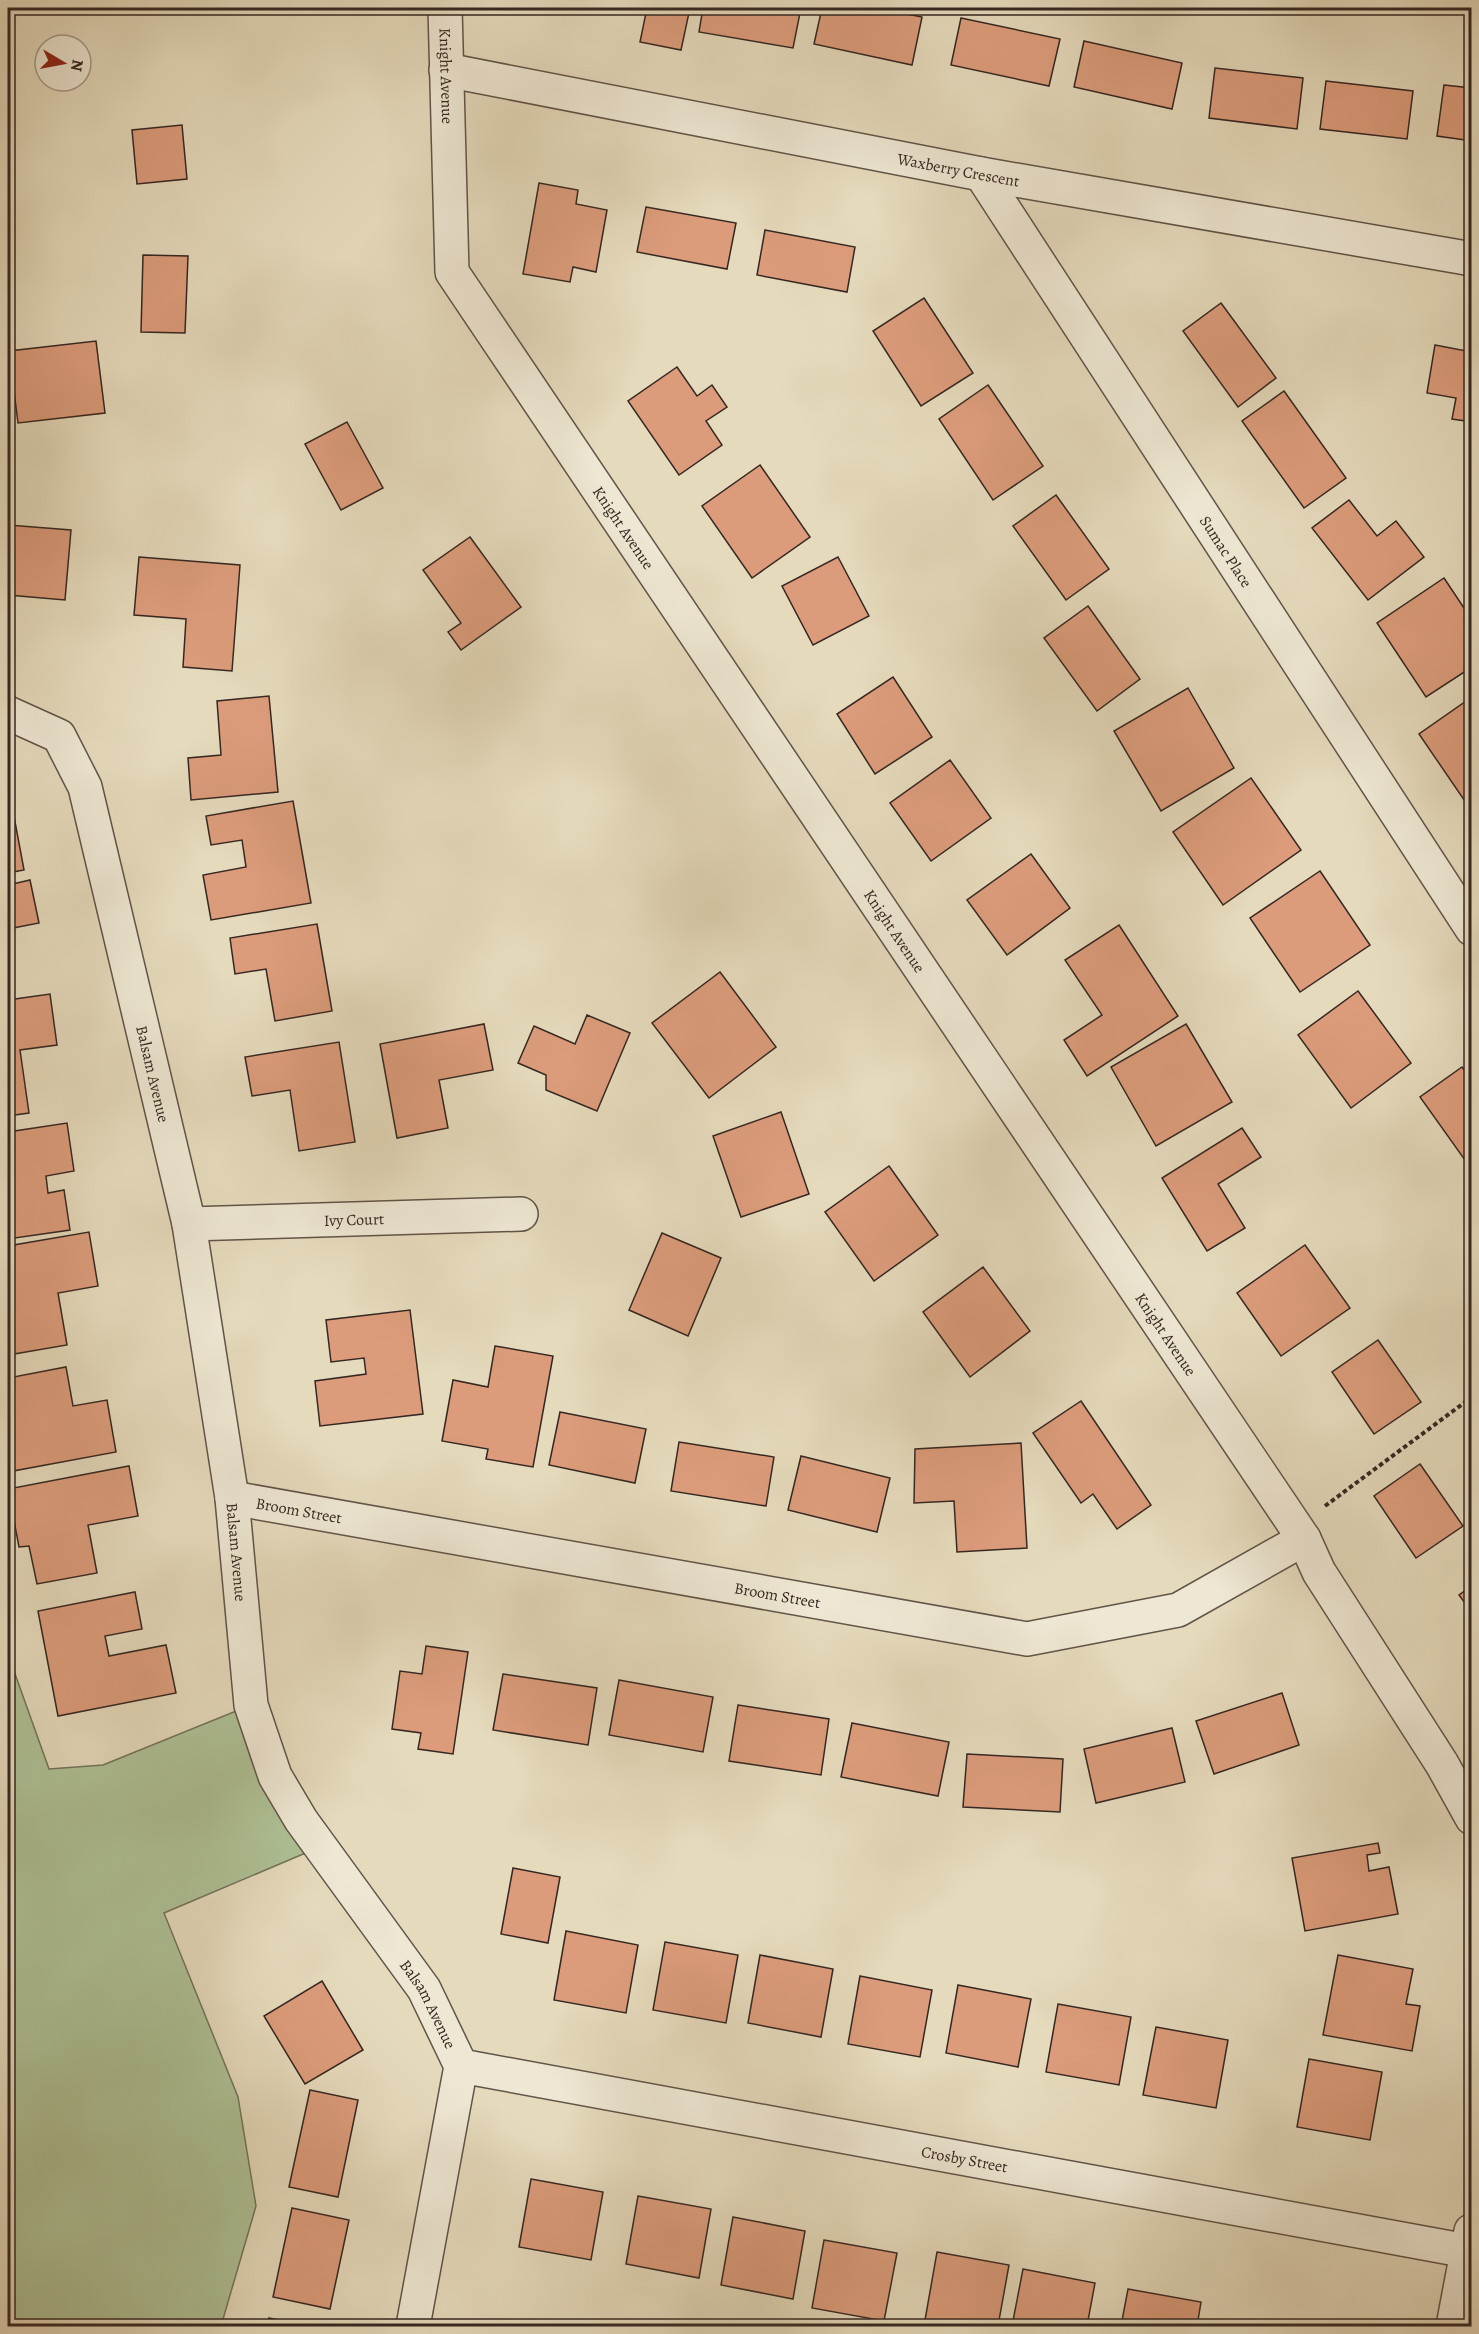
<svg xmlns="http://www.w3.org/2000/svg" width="1479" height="2334" viewBox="0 0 1479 2334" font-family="Alegreya,serif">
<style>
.green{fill:#aec196;stroke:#72745c;stroke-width:1.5}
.building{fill:#dc9c7b;stroke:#352722;stroke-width:1.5}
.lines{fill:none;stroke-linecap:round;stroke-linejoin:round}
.minor-casing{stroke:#615448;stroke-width:36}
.path{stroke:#352722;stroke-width:4;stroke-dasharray:4.5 3;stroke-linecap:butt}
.minor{stroke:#eee7d3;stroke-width:33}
.labels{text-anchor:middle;stroke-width:5;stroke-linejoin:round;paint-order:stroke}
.street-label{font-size:16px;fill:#352722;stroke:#eee7d3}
</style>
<rect width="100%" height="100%" fill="#e5dabc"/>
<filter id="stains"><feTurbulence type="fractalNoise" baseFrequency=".00333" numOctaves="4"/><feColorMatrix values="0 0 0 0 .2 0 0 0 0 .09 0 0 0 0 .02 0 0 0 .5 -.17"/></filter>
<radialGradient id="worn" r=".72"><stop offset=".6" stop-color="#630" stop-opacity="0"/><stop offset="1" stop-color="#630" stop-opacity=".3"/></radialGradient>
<polygon class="green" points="8,1640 14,1671 49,1769 103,1765 251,1705 322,1846 164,1913 238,2097 256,2206 221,2326 8,2326"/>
<g class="building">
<polygon points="647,8 690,8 681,50 640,42"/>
<polygon points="703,8 801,8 793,48 699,32"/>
<polygon points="822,8 877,8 922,17 912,65 814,44"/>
<polygon points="961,18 1060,39 1049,86 951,65"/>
<polygon points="1084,41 1182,63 1172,109 1074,87"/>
<polygon points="1215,68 1303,78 1297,129 1209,118"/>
<polygon points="1326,81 1413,91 1407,139 1320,129"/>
<polygon points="1444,85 1472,88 1472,141 1437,136"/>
<polygon points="182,125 187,179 137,184 132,130"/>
<polygon points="539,183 578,190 576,204 607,210 596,272 573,267 570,282 523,274"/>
<polygon points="646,207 736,223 727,269 637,252"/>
<polygon points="765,230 855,247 847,292 757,275"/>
<polygon points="143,255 188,256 185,333 141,332"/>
<polygon points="924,298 973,373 921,406 873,331"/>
<polygon points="1221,303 1276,378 1238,407 1183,331"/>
<polygon points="96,341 105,413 18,423 9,351"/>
<polygon points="1435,345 1472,352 1472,422 1452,419 1456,398 1427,393"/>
<polygon points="677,367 697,396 712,385 727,407 706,421 722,445 679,475 628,401"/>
<polygon points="988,385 1043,466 993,500 939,419"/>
<polygon points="1284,391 1346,478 1304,508 1242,421"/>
<polygon points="347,422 383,488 341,510 305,444"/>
<polygon points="760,465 810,537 752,578 702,506"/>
<polygon points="1056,495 1109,569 1066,600 1013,526"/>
<polygon points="1349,500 1377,536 1396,521 1424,557 1368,600 1312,528"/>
<polygon points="8,525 71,530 65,600 8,595"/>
<polygon points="470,537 521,607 461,650 448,632 461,623 423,570"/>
<polygon points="139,557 240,565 232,671 183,667 186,619 134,615"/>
<polygon points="838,557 869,616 813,645 782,586"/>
<polygon points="1444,578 1472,620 1472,667 1426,697 1377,623"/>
<polygon points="1088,606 1140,679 1097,711 1044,638"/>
<polygon points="893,677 932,737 875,774 837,714"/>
<polygon points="1188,688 1234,768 1161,811 1114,731"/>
<polygon points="269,696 278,792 191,800 188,758 221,755 217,701"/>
<polygon points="1472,697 1472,810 1471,810 1419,734"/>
<polygon points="950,760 991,818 931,861 890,803"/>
<polygon points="1251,778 1301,850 1223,905 1173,832"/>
<polygon points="293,801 311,903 211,920 203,875 246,867 242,840 211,845 206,816"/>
<polygon points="13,811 24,870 8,873 8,812"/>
<polygon points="1031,854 1070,908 1007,955 967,900"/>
<polygon points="1320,871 1370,945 1300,992 1250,918"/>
<polygon points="30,880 39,923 8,929 8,885"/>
<polygon points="317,924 332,1011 275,1021 266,969 235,974 230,938"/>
<polygon points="1119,925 1178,1016 1087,1076 1064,1040 1102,1015 1065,960"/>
<polygon points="720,972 776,1047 709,1098 652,1023"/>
<polygon points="1358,991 1411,1063 1351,1108 1298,1035"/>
<polygon points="50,994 57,1045 20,1050 29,1113 8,1116 8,1000"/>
<polygon points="587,1015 630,1033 597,1111 546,1090 546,1075 518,1063 534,1026 575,1044"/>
<polygon points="484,1024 493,1070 439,1080 448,1128 397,1138 380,1044"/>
<polygon points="1186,1024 1232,1102 1156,1146 1111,1067"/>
<polygon points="339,1042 355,1142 299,1151 290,1090 252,1096 245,1057"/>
<polygon points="1462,1067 1472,1081 1472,1170 1420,1097"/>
<polygon points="781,1112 809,1194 741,1217 713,1136"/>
<polygon points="67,1123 74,1171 46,1176 48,1193 64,1190 70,1230 8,1239 8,1132"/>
<polygon points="1242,1128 1261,1157 1218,1184 1245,1228 1207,1251 1162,1178"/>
<polygon points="889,1166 938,1235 874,1281 825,1212"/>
<polygon points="89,1232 98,1286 58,1293 67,1345 8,1355 8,1246"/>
<polygon points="662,1233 721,1258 688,1336 629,1310"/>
<polygon points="1305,1245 1350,1308 1281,1356 1237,1293"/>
<polygon points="983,1267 1030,1331 970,1377 923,1312"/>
<polygon points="410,1310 423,1414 320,1426 315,1381 366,1374 364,1358 331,1362 326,1320"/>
<polygon points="1378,1340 1421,1402 1374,1434 1332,1372"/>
<polygon points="495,1346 553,1356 533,1467 486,1459 488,1449 442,1441 453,1380 488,1387"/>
<polygon points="66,1367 73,1406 107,1400 116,1452 13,1471 8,1440 8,1378"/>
<polygon points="1081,1401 1151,1505 1117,1529 1093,1494 1081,1503 1033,1433"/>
<polygon points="560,1412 646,1429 635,1483 549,1465"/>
<polygon points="679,1442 774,1457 766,1506 671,1491"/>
<polygon points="1021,1443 1027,1548 957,1552 954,1501 914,1503 915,1449"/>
<polygon points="801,1456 890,1478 877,1532 788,1510"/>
<polygon points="1420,1464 1463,1526 1416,1558 1374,1496"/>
<polygon points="129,1466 138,1516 88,1525 97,1573 37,1584 29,1546 19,1547 8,1489"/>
<polygon points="1472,1586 1472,1613 1459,1595"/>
<polygon points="135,1592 142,1629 105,1636 109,1656 166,1645 176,1693 58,1716 38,1611"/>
<polygon points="426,1646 468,1652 453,1754 418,1749 421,1733 392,1729 400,1671 422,1674"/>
<polygon points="503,1674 597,1688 588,1745 493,1730"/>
<polygon points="619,1680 713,1697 703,1752 609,1735"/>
<polygon points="1282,1693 1299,1745 1214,1774 1196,1721"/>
<polygon points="738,1705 829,1719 821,1775 729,1761"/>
<polygon points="852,1723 949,1742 938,1796 841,1777"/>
<polygon points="1172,1728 1185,1782 1096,1803 1084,1749"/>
<polygon points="967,1754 1063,1759 1060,1812 963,1807"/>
<polygon points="1378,1843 1380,1853 1367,1855 1369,1871 1389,1867 1398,1914 1305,1931 1292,1858"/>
<polygon points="513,1868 560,1877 548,1943 501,1934"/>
<polygon points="566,1931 638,1945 626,2013 554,2000"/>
<polygon points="665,1942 738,1955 726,2023 653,2010"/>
<polygon points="760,1955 833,1969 821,2037 748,2023"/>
<polygon points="1338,1955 1413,1969 1406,2004 1420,2006 1412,2051 1323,2035"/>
<polygon points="860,1976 932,1990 920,2057 848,2044"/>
<polygon points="322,1981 363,2050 305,2084 264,2016"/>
<polygon points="958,1985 1031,1999 1018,2067 946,2053"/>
<polygon points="1058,2004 1131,2017 1119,2085 1046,2072"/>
<polygon points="1156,2027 1228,2040 1216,2108 1143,2095"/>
<polygon points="1309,2059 1382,2072 1370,2140 1297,2127"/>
<polygon points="310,2090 358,2100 338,2197 289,2187"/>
<polygon points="531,2179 603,2192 591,2260 519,2247"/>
<polygon points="638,2196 711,2209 699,2278 626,2264"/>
<polygon points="292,2208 349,2220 330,2309 273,2297"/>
<polygon points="733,2217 805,2231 793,2299 721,2285"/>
<polygon points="824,2240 897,2253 884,2321 812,2308"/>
<polygon points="937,2252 1009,2265 998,2326 960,2326 925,2320"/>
<polygon points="1023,2269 1095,2283 1087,2326 1012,2326"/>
<polygon points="1128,2289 1201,2302 1197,2326 1121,2326"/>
<polygon points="269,2318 308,2326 268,2326"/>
</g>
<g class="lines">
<g class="minor-casing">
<g id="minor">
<path id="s1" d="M445 8 452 272 1304 1539 1319 1572 1442 1764 1472 1818"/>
<path id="s2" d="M446 70 981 174 1472 259"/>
<path id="s3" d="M981 174 1472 929"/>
<path id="s4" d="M8 713 59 736 85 787 189 1224 232 1498 251 1705 275 1776 301 1820 424 1989 461 2066 413 2326"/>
<path id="s5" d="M189 1224 521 1214"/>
<path id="s6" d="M232 1498 1027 1639 1178 1610 1304 1539"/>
<path id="s7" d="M461 2066 1467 2251"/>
<polyline points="1453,2326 1471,2231"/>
</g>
</g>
<polyline class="path" points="1325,1506 1472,1397"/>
<use href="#minor" class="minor"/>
</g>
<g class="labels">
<g class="street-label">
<text dy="6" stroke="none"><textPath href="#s1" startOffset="68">Knight Avenue</textPath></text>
<text dy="6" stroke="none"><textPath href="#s2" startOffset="522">Waxberry Crescent</textPath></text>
<text dy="6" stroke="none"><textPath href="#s1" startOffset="572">Knight Avenue</textPath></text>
<text dy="6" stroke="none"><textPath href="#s3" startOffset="450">Sumac Place</textPath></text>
<text dy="6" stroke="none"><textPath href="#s1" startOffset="1058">Knight Avenue</textPath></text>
<text dy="6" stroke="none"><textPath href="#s4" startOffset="408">Balsam Avenue</textPath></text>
<text dy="6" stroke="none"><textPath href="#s5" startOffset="165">Ivy Court</textPath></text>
<text dy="6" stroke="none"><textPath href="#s1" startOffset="1544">Knight Avenue</textPath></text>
<text dy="6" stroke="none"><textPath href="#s6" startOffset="68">Broom Street</textPath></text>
<text dy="6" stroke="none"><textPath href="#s4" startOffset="894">Balsam Avenue</textPath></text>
<text dy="6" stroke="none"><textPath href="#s6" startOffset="554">Broom Street</textPath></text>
<text dy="6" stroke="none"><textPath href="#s4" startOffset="1398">Balsam Avenue</textPath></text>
<text dy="6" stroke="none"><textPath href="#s7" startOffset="512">Crosby Street</textPath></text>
</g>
</g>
<rect width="1479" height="2334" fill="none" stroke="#e5dabc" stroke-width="30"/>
<rect x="9" y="9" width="1461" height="2316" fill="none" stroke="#352722" stroke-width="3"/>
<rect x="15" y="15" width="1449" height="2304" fill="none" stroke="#352722" stroke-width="1.5"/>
<g transform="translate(63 63) rotate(100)"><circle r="28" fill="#eee7d3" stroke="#a49a8c" stroke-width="1.5"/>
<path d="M0-4.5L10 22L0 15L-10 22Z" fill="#8f2418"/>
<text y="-9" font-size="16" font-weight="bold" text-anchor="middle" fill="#352722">N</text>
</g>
<rect width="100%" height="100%" filter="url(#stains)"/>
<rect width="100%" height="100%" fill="url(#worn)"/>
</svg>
